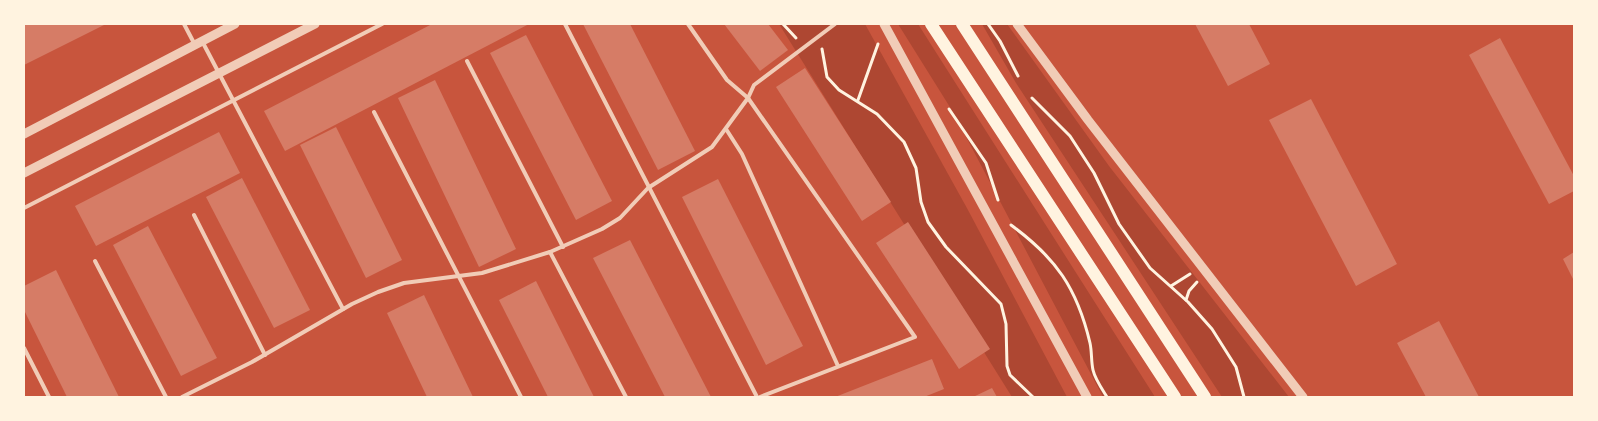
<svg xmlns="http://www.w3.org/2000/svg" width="1598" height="421" viewBox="0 0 1598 421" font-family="'Roboto Condensed',sans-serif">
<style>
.green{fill:#ae4732}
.building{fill:#d67c66}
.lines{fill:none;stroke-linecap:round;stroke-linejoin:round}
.path{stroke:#fff3e0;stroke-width:3}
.service{stroke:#f1ccb7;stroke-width:4}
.tertiary{stroke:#f1ccb7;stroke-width:9}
.primary{stroke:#fff3e0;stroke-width:12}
</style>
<rect width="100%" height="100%" fill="#c8553d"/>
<g class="green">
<polygon points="779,24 865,24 968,210 1067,397 1012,397"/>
<polygon points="898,24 918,24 1155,397 1103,397 953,112"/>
<polygon points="982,24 1007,24 1109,166 1289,397 1222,397 1016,83"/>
</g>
<g class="building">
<polygon points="24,24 106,24 24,65"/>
<polygon points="432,24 529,24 285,151 264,111"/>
<polygon points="583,24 630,24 695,151 658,170"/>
<polygon points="724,24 768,24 788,50 760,71"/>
<polygon points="1195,24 1249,24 1270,64 1228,86"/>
<polygon points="526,35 612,201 576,220 490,53"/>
<polygon points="1500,38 1574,176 1574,191 1549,204 1469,55"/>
<polygon points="805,68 891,202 862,221 776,87"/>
<polygon points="435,80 516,249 479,267 398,98"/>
<polygon points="1311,99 1397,264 1356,286 1269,120"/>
<polygon points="336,127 402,260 366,278 300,145"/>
<polygon points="219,132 240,173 96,246 75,206"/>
<polygon points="242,178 310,310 274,328 206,197"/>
<polygon points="718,179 803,346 766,365 682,197"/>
<polygon points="908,222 990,349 959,369 876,243"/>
<polygon points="148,226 217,358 181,376 113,245"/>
<polygon points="630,240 711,397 665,397 593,258"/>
<polygon points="1574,252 1574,281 1563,259"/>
<polygon points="56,270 119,397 67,397 24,310 24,286"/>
<polygon points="536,281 594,397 548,397 499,300"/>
<polygon points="424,295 473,397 427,397 387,313"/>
<polygon points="1439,321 1479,397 1426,397 1397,343"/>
<polygon points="932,359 944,389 924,397 835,397"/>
<polygon points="992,388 997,397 973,397"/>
</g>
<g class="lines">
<g class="path">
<polyline points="783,24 796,38"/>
<polyline points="988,24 1000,41 1018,76"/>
<polyline points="822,49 827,77 839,90 877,114 904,142 916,168 921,202 928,222 946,247 1001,304 1006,324 1007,366 1010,375 1033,397"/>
<polyline points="1032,98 1070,136 1094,173 1119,224 1150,268 1188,302 1212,329 1236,367 1244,397"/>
<polyline points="858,100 878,44"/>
<polyline points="949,109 986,163 998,200"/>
<path d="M1011 225C1056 258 1077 288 1090 343 1092 352 1091 361 1093 370 1095 379 1102 389 1107 397"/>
<polyline points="1171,286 1190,274"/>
<polyline points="1186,300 1189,291 1197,282"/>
</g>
<g class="service">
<polyline points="184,24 195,45"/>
<polyline points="565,24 757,397"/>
<polyline points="688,24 727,80 748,98 915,337 760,397"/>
<polyline points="202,41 343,309"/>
<polyline points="467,61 563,247"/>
<polyline points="374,112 521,397"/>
<polyline points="726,129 742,154 838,366"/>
<polyline points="24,208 382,24"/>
<polyline points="194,215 265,355"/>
<polyline points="550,252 626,397"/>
<polyline points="95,261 166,397"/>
<polyline points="24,348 49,397"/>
<polyline points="182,397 252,362 352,304 378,292 404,283 482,273 550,252 602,229 620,218 648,188 712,147 748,98 754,85 835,24"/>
</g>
<g class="tertiary">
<polyline points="884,24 1087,397"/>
<polyline points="1017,24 1088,120 1303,397"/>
<polyline points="24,134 235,24"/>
<polyline points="24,173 315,24"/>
</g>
<g class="primary">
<polyline points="931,24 1175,397"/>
<polyline points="962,24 1205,397"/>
</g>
</g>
<rect width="1598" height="421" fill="none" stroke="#fff3e0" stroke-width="50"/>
</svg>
